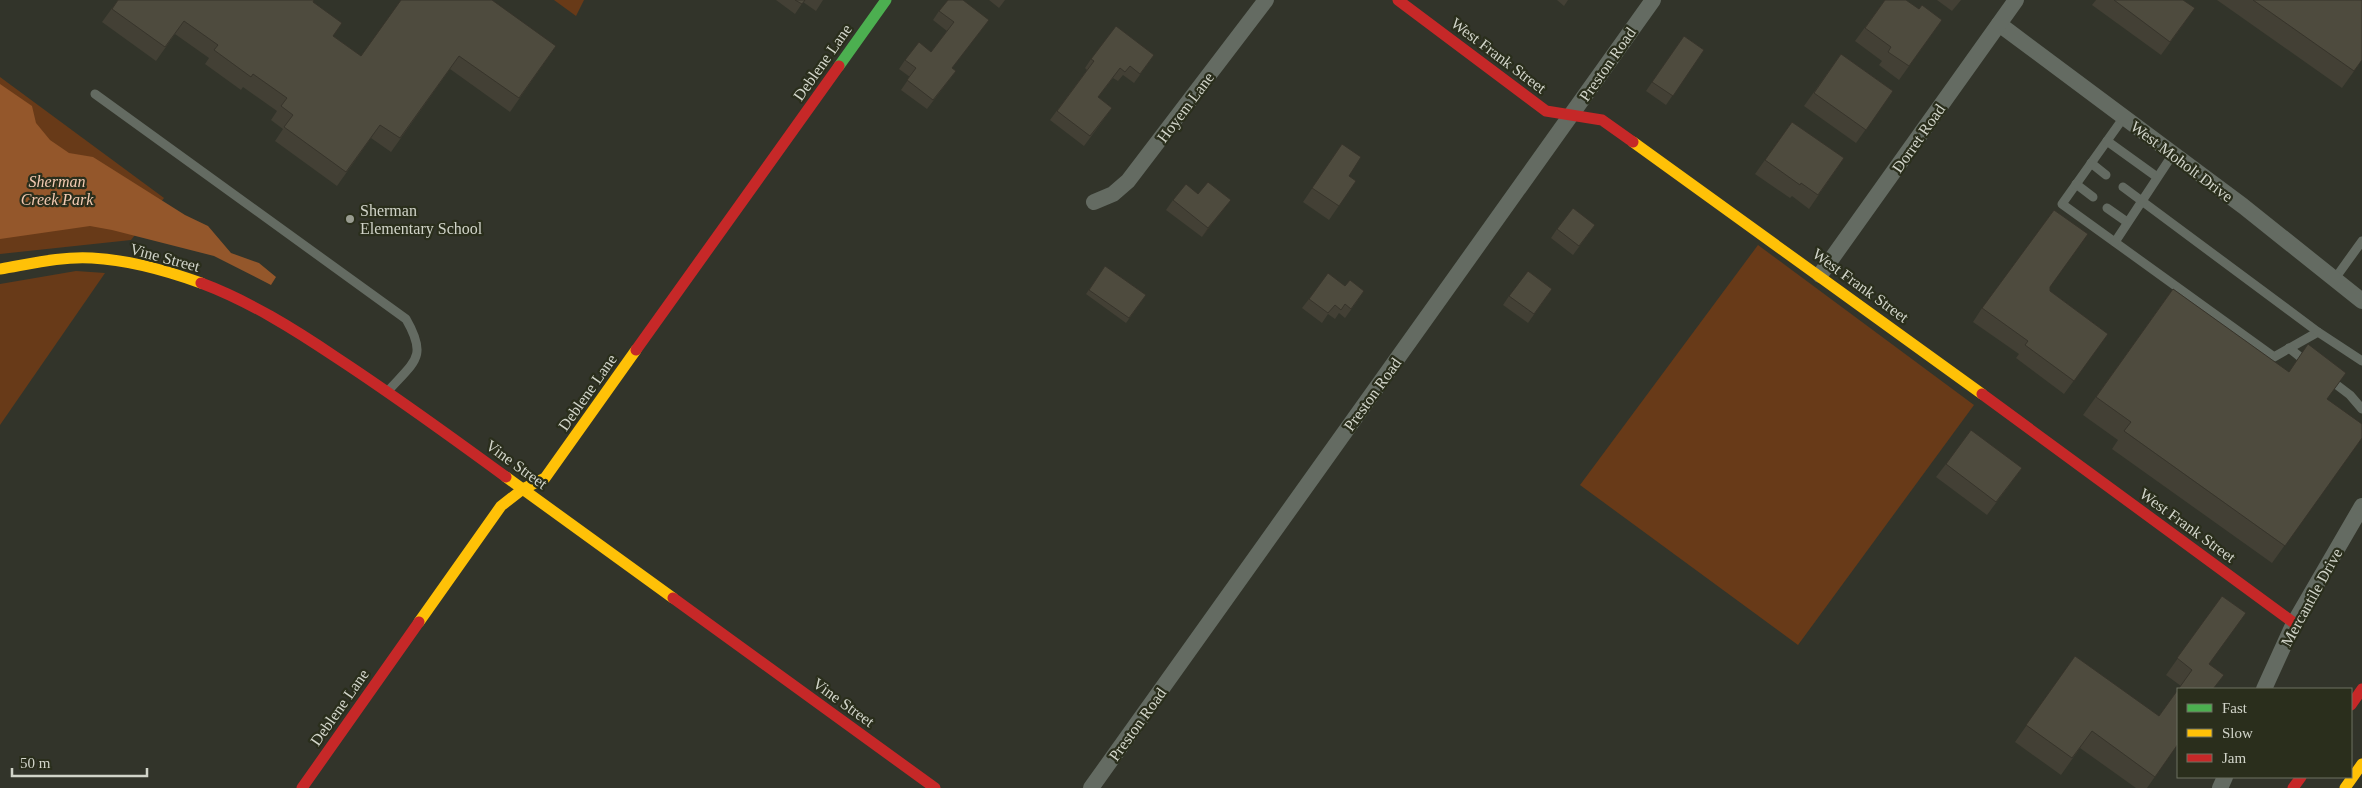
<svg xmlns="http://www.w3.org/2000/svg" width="2362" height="788" viewBox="0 0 2362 788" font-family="Georgia,serif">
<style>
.green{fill:#683a18}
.forest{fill:#94572b}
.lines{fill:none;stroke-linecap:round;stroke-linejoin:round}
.lane{stroke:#646b62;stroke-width:9}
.street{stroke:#646b62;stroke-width:16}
.fast{stroke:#4caf50;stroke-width:11}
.slow{stroke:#ffc107;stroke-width:11}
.jam{stroke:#c62828;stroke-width:11}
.wall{fill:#434035}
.shaded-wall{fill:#37342b}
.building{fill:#4e4b3e;stroke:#37342b}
.poi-dot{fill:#999c91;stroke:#2a2e1c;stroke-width:2}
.labels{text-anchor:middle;stroke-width:4.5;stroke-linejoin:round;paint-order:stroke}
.street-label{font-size:16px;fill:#d1d4c9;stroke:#2a2e1c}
.park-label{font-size:16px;font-style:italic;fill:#f3cab2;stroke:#2a2e1c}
.poi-label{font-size:16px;fill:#d1d4c9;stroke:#2a2e1c;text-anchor:start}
</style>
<rect width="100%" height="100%" fill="#32342a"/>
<g class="green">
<polygon points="554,0 584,0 576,16"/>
<polygon points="0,77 164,198 131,240 0,254"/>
<polygon points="1758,245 1974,405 1798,645 1580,485"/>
<polygon points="76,271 105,273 0,425 0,284"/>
</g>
<polygon class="forest" points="0,84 32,106 36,123 50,140 69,153 93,157 185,215 208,226 231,253 259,263 276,277 271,285 214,256 112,230 90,226 0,239"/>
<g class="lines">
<g class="lane">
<path d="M95 94 406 319C428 357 415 361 388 391"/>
<polyline points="2124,117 2062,204 2274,357 2318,332"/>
<polyline points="2107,141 2157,177"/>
<polyline points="2091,163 2106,175"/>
<polyline points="2076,184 2093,197"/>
<polyline points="2123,187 2318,332 2362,361"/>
<polyline points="2107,208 2127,222"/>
<polyline points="2115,242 2173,154"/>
<polyline points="2334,280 2362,241"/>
<polyline points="2289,348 2309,364"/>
<polyline points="2329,379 2350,395 2362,409"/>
</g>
<g class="street">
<polyline points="1999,24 2243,206 2362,301"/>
<polyline points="1094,202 1113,194 1128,181 1266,0"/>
<polyline points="1820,275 2016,0"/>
<polyline points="2264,689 2294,623 2362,506"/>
<polyline points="1091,788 1653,0"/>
<polyline points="2220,788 2225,777"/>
</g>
<polyline class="fast" points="839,66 886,0"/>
<g class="slow">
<polyline points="1633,142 1982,394"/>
<path d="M0 269C30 264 62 256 92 258 130 260 165 270 201 283"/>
<polyline points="506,477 673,598"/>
<polyline points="419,622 501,506 523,489 545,478 636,350"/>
<polyline points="2345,788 2362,764"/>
</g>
<g class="jam">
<polyline points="1398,0 1546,111 1602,120 1633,142"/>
<path d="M201 283C249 301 294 329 337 358 395 396 450 436 506 477"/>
<polyline points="636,350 839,66"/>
<polyline points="1982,394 2294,623"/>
<polyline points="673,598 935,788"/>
<polyline points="2351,705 2362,689"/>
<polyline points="302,788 419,622"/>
<polyline points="2293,788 2301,777"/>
</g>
</g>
<g class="wall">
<polygon points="118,0 313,2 333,36 361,56 556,46 510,112 450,69 391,152 371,138 337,186 275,141 283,129 271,120 277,111 243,87 241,90 205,64 209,58 175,34 156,61 102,22"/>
<polygon points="776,0 823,0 816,11 803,2 795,14"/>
<polygon points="989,0 1005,0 999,8"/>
<polygon points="1557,0 1568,0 1564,6"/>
<polygon points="1885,0 1919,9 1942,20 1899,80 1879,65 1882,61 1855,41"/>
<polygon points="1937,0 1961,0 1952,11"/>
<polygon points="2096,0 2183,0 2185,22 2161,55 2092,5"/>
<polygon points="2217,0 2362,0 2362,60 2342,88"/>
<polygon points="939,11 982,29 952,68 956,71 927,109 901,90 910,77 899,69 905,60 931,52 947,31 933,20"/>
<polygon points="1684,36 1704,50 1666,105 1646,91"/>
<polygon points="1841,54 1893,91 1856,143 1804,106"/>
<polygon points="1154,55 1134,83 1123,75 1118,81 1113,78 1098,97 1112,108 1084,146 1050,120 1087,70 1085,68 1091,59"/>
<polygon points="1792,122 1844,158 1809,209 1792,196 1790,198 1755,174"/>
<polygon points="1342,144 1349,176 1356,181 1329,220 1303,202"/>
<polygon points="1198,194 1224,209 1202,237 1166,210 1173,200"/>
<polygon points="1595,225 1573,255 1551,238 1557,229"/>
<polygon points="1105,266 1146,295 1126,323 1086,294"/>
<polygon points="2050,288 2050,291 2108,334 2064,394 2016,358 2019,354 1973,322 1982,308"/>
<polygon points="1552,289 1528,323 1503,305 1509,296"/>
<polygon points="2173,289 2327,400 2362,438 2272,563 2112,449 2118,440 2083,415"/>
<polygon points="1309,299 1358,300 1345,318 1339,313 1335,319 1328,314 1322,323 1302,308"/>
<polygon points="1946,464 2022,468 1987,515 1936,477"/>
<polygon points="2222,596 2246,613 2178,689 2178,744 2147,788 2136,788 2080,748 2061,775 2015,742 2075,656 2159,716 2181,686 2166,675"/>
</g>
<polygon class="shaded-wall" points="1231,200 1224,209 1202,237 1208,228"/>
<g class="building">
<polygon points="118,0 314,0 313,2 342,23 333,36 361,56 401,0 492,0 556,46 519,98 459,56 400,138 380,125 346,172 284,127 293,115 281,106 287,98 253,74 251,77 214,50 218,45 184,21 165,47 112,9"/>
<polygon points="795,0 805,0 802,4"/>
<polygon points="948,0 963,0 989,20 952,68 956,71 933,100 907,80 916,68 905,60 919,42 931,52 954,22 939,11"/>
<polygon points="1885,0 1906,0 1919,9 1922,5 1942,20 1909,66 1888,52 1891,47 1865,28"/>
<polygon points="2114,0 2183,0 2195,8 2170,42"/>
<polygon points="2253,0 2362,0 2362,60 2354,71"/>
<polygon points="1116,26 1154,55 1140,74 1130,66 1125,72 1120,68 1098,97 1112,108 1090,136 1057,111 1094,61 1091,59"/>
<polygon points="1684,36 1704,50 1673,96 1652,82"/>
<polygon points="1841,54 1893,91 1866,130 1814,93"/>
<polygon points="1792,122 1844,158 1818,195 1801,183 1800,185 1765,160"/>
<polygon points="1342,144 1361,157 1349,176 1356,181 1339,206 1312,188"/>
<polygon points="1208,182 1231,200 1208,228 1173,200 1186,184 1198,194"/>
<polygon points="1573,208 1595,225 1579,246 1557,229"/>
<polygon points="2054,210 2088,234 2050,287 2050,291 2108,334 2074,381 2025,345 2028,341 1982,308"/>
<polygon points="1105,266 1146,295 1129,318 1089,290"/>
<polygon points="1528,271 1552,289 1534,314 1509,296"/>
<polygon points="1328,273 1345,286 1350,280 1364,291 1351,309 1345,304 1341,310 1335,305 1328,313 1309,299"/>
<polygon points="2173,289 2289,372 2308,344 2346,373 2327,399 2362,424 2362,438 2285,546 2124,431 2131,422 2096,397"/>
<polygon points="1971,430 2022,468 1996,502 1946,464"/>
<polygon points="2222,596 2246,613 2209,664 2224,675 2213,689 2178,689 2178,744 2155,777 2092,731 2072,758 2026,725 2075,656 2159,716 2192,670 2177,658"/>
</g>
<circle class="poi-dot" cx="350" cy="219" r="5"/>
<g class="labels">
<g class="street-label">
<text transform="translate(1499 55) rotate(37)" y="6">West Frank Street</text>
<text transform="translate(822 62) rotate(-55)" y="6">Deblene Lane</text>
<text transform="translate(1607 64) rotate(-55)" y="6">Preston Road</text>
<text transform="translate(1185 107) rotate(-53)" y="6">Hoyem Lane</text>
<text transform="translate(1918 138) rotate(-55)" y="6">Dorret Road</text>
<text transform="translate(2182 161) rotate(37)" y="6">West Moholt Drive</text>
<text transform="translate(165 257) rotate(15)" y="6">Vine Street</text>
<text transform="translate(1861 285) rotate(36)" y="6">West Frank Street</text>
<text transform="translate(587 392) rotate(-55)" y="6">Deblene Lane</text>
<text transform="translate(1372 394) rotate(-54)" y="6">Preston Road</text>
<text transform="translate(517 464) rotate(36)" y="6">Vine Street</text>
<text transform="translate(2188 525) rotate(36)" y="6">West Frank Street</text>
<text transform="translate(2311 597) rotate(-61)" y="6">Mercantile Drive</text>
<text transform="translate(844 702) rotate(36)" y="6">Vine Street</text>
<text transform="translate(339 707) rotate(-55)" y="6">Deblene Lane</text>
<text transform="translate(1137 724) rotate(-54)" y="6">Preston Road</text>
</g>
<g class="park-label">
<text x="57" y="187">Sherman<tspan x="57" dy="18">Creek Park</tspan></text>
</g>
<g class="poi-label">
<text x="360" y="216">Sherman<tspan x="360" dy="18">Elementary School</tspan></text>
</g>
</g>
<rect x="2177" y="688" width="175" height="90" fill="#2a2e1c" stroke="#6d7061"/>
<rect x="2187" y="704" width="25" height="8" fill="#4caf50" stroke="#6d7061"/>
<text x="2222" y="713" font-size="15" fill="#d1d4c9">Fast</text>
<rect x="2187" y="729" width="25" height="8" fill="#ffc107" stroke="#6d7061"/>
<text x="2222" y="738" font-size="15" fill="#d1d4c9">Slow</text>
<rect x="2187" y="754" width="25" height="8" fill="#c62828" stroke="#6d7061"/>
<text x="2222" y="763" font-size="15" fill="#d1d4c9">Jam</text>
<path d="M12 768v8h135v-8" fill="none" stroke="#d1d4c9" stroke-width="2.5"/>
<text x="20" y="768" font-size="15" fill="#d1d4c9" stroke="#2a2e1c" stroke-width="4" paint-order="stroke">50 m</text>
</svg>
